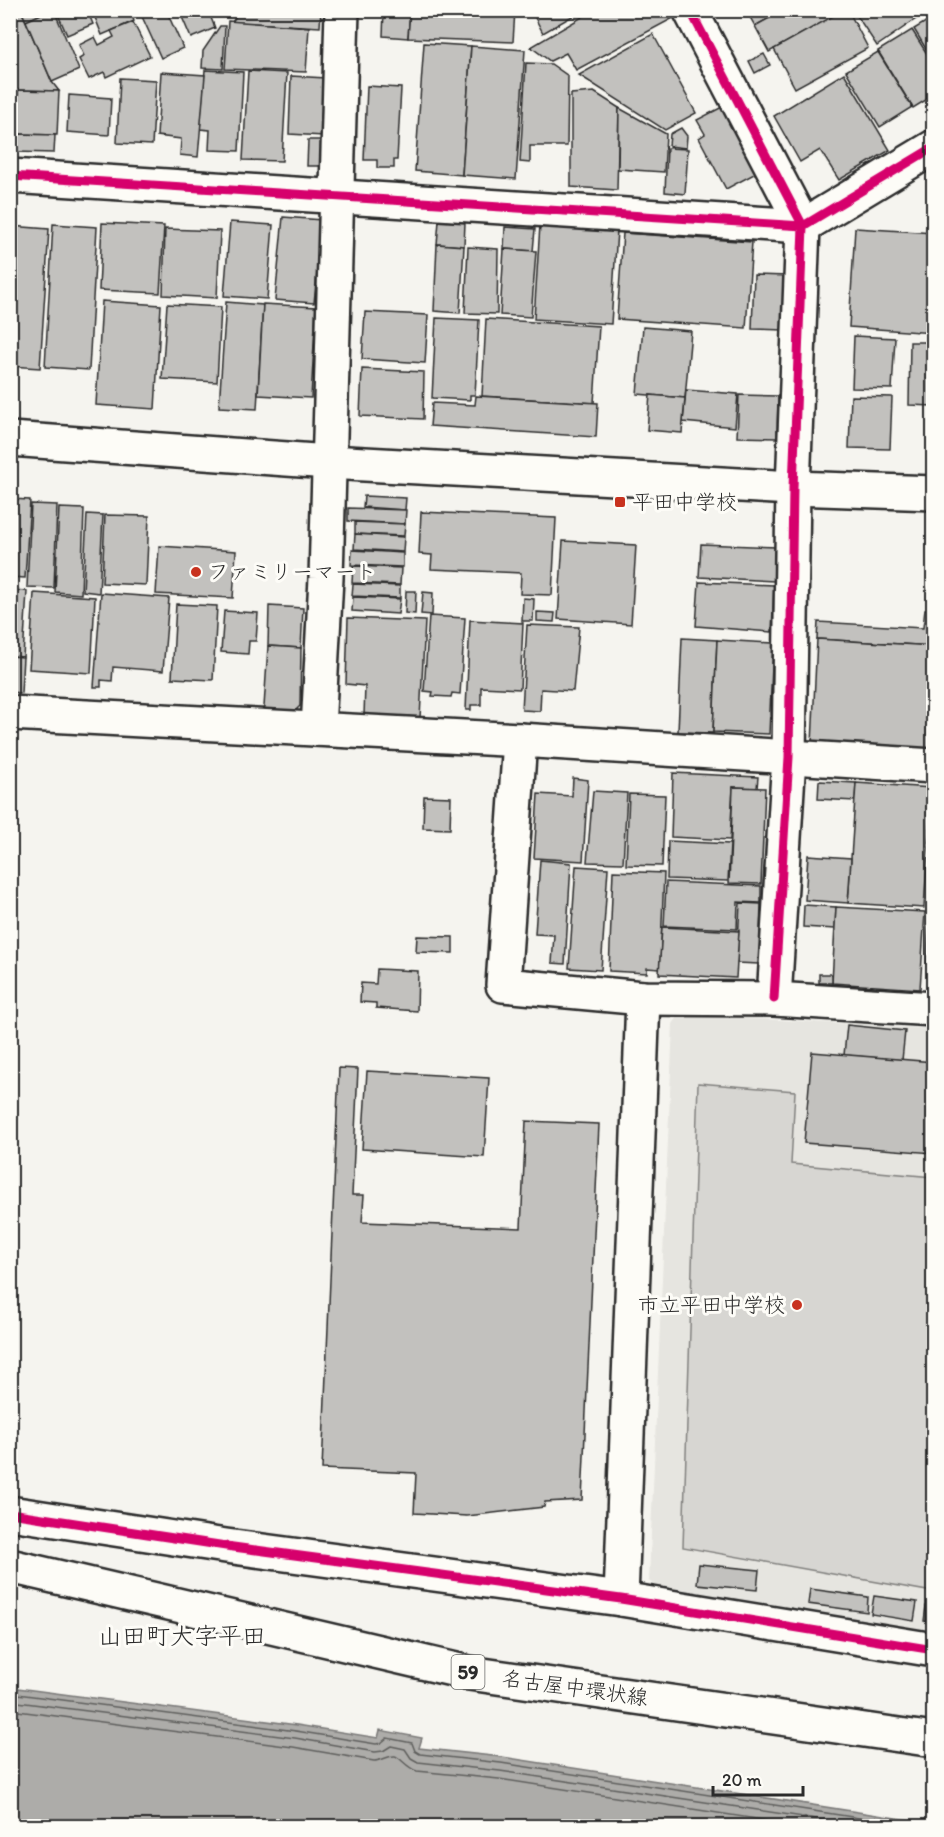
<svg xmlns="http://www.w3.org/2000/svg" width="944" height="1837" viewBox="0 0 944 1837" font-family="Itim,'Klee One',sans-serif">
<style>
.built{fill:#e6e5e0}
.green{fill:#d7d6d2;stroke:#81807e;stroke-width:1.5}
.water{fill:#adaca9;stroke:#797877;stroke-width:1.5}
.lines{fill:none;stroke-linecap:round;stroke-linejoin:round}
.shore{stroke:#5f5f5d;stroke-width:1.5}
.building{fill:#c2c1be;stroke:#2b2b2b;stroke-width:1.5}
.minor-casing{stroke:#2b2b2b;stroke-width:38}
.major-casing{stroke:#2b2b2b;stroke-width:38}
.minor{stroke:#fdfcf7;stroke-width:33}
.major{stroke:#fdfcf7;stroke-width:33}
.cycleway-casing{stroke:#fdfcf7;stroke-width:13}
.cycleway{stroke:#d6006c;stroke-width:9}
.poi-dot{fill:#c8321e;stroke:#fdfcf7;stroke-width:2}
.labels{text-anchor:middle;stroke-width:6;stroke-linejoin:round;paint-order:stroke}
.shield{fill:#fdfcf7;stroke:#6a6a68;stroke-width:1.5}
.shield-label{font-size:20px;font-weight:bold;fill:#2b2b2b}
.poi-label{font-size:21px;fill:#2b2b2b;stroke:#fdfcf7;text-anchor:start}
.street-label{font-size:21px;fill:#2b2b2b;stroke:#fdfcf7}
.quarter-label{font-size:24px;fill:#2b2b2b;stroke:#fdfcf7}
</style>
<rect width="100%" height="100%" fill="#f5f4ef"/>
<filter id="ink" filterUnits="userSpaceOnUse"><feTurbulence type="fractalNoise" baseFrequency=".0167" numOctaves="2"/><feDisplacementMap in="SourceGraphic" scale="12" xChannelSelector="R" yChannelSelector="G"/><feConvolveMatrix kernelMatrix="1 2 1 2 8 2 1 2 1" color-interpolation-filters="sRGB"/></filter>
<g filter="url(#ink)">
<polygon class="built" points="680,1014 933,1029 933,1631 662,1591 649,1581 673,1024"/>
<polygon class="green" points="698,1083 795,1091 791,1164 933,1177 933,1592 683,1547"/>
<polygon class="water" points="10,1687 297,1725 378,1738 380,1730 422,1738 419,1748 502,1757 877,1815 933,1824 933,1826 11,1826"/>
<g class="lines">
<g class="shore">
<polyline points="10,1693 296,1731 376,1744 381,1743 387,1738 412,1743 415,1751 420,1754 501,1763 911,1826"/>
<polyline points="10,1701 295,1738 375,1752 383,1751 391,1746 405,1749 411,1758 418,1762 500,1771 863,1826"/>
<path d="M10 1710 293 1747 374 1761C381 1761 390 1755 395 1756 400 1757 407 1768 417 1771L499 1779 802 1826"/>
</g>
</g>
<g class="building">
<polygon points="10,10 21,10 52,82 59,91 18,90 10,86"/>
<polygon points="21,10 50,10 26,21"/>
<polygon points="50,10 54,10 79,70 52,82 26,21"/>
<polygon points="56,10 87,10 93,24 67,35"/>
<polygon points="92,10 130,10 134,21 102,35"/>
<polygon points="139,10 166,10 183,48 161,58"/>
<polygon points="179,10 208,10 215,28 191,38"/>
<polygon points="240,10 321,10 320,27 232,22"/>
<polygon points="384,10 410,10 408,38 383,36"/>
<polygon points="410,10 515,10 513,42 408,38"/>
<polygon points="531,10 583,10 543,33"/>
<polygon points="594,10 676,10 679,15 576,70 566,53 550,61 531,47"/>
<polygon points="746,10 784,10 755,26"/>
<polygon points="784,10 841,10 842,12 769,52 755,26"/>
<polygon points="844,10 848,10 868,48 795,88 774,49"/>
<polygon points="853,10 929,10 877,46"/>
<polygon points="934,17 934,62 914,29"/>
<polygon points="228,21 309,27 306,72 225,69"/>
<polygon points="133,22 150,56 106,77 104,72 89,79 79,59 84,56 79,45 95,37 99,45 114,37 111,31"/>
<polygon points="220,26 225,26 223,69 202,68 203,51"/>
<polygon points="912,30 934,65 934,95 913,108 878,51"/>
<polygon points="653,34 696,113 665,130 579,75"/>
<polygon points="424,43 471,46 462,175 415,171"/>
<polygon points="471,46 525,50 516,179 462,175"/>
<polygon points="878,52 912,107 880,127 846,71"/>
<polygon points="764,54 770,65 755,73 749,61"/>
<polygon points="526,63 551,64 568,76 567,146 530,146 530,163 520,162"/>
<polygon points="205,70 243,72 239,151 209,150 210,130 200,129"/>
<polygon points="248,71 287,73 282,161 243,160"/>
<polygon points="161,72 205,75 198,157 180,155 181,139 157,136"/>
<polygon points="844,73 890,150 839,180 820,150 800,162 774,116"/>
<polygon points="291,76 326,78 324,136 289,134"/>
<polygon points="120,78 156,80 152,145 117,143"/>
<polygon points="367,86 401,88 397,160 394,160 394,168 377,168 377,160 364,160"/>
<polygon points="18,90 59,91 57,135 17,134"/>
<polygon points="594,92 619,108 617,190 571,187 571,94"/>
<polygon points="69,95 111,98 109,135 67,132"/>
<polygon points="10,102 14,102 11,152 10,152"/>
<polygon points="724,106 758,172 726,189 699,138 705,134 697,120"/>
<polygon points="619,108 666,134 664,172 618,169"/>
<polygon points="681,128 687,136 686,148 669,146 670,134"/>
<polygon points="17,134 55,135 54,153 16,152"/>
<polygon points="308,140 325,140 324,166 307,166"/>
<polygon points="667,148 688,149 685,194 665,192"/>
<polygon points="283,217 322,220 314,303 275,300"/>
<polygon points="439,221 465,222 464,246 437,244"/>
<polygon points="230,222 273,225 267,299 224,296"/>
<polygon points="102,223 164,226 160,293 99,290"/>
<polygon points="53,224 97,227 89,370 45,367"/>
<polygon points="540,225 617,230 611,324 534,319"/>
<polygon points="10,226 49,229 40,368 10,366"/>
<polygon points="505,227 535,229 533,251 504,249"/>
<polygon points="855,228 934,233 934,333 849,327"/>
<polygon points="165,229 220,231 217,298 163,295"/>
<polygon points="623,233 752,242 746,328 617,319"/>
<polygon points="437,244 464,246 460,313 434,311"/>
<polygon points="468,247 498,249 497,314 465,313"/>
<polygon points="504,249 536,251 531,317 500,315"/>
<polygon points="754,275 787,276 784,330 752,329"/>
<polygon points="102,301 161,305 155,409 96,405"/>
<polygon points="226,302 263,305 257,409 219,407"/>
<polygon points="167,304 221,307 217,382 162,379"/>
<polygon points="263,304 316,307 311,398 258,395"/>
<polygon points="365,312 428,315 425,363 362,359"/>
<polygon points="436,318 479,320 475,395 470,395 470,400 432,398"/>
<polygon points="486,319 599,326 594,403 482,396"/>
<polygon points="643,327 691,331 685,398 637,394"/>
<polygon points="854,336 895,338 892,389 852,388"/>
<polygon points="910,342 934,342 934,406 909,405"/>
<polygon points="362,369 424,372 423,419 360,416"/>
<polygon points="686,390 738,394 735,427 683,422"/>
<polygon points="650,395 685,398 682,433 647,430"/>
<polygon points="739,395 778,396 777,438 737,437"/>
<polygon points="476,396 598,403 596,437 430,426 432,403 475,405"/>
<polygon points="851,396 892,397 890,449 849,448"/>
<polygon points="364,496 406,498 405,510 363,507"/>
<polygon points="10,499 30,500 25,578 10,577"/>
<polygon points="31,504 57,505 54,588 27,587"/>
<polygon points="59,508 84,509 81,594 55,592"/>
<polygon points="348,508 406,510 405,524 348,521"/>
<polygon points="421,512 556,518 552,595 520,594 521,573 431,569 432,555 419,554"/>
<polygon points="87,514 103,515 99,593 83,591"/>
<polygon points="105,515 149,516 146,585 102,583"/>
<polygon points="355,522 405,524 404,536 355,534"/>
<polygon points="355,534 404,537 403,552 354,549"/>
<polygon points="563,541 636,545 631,624 558,619"/>
<polygon points="701,544 776,547 774,581 699,577"/>
<polygon points="159,546 236,551 233,598 156,594"/>
<polygon points="352,550 403,553 403,567 351,565"/>
<polygon points="353,566 401,568 400,585 352,583"/>
<polygon points="699,582 774,585 772,632 696,626"/>
<polygon points="353,584 400,586 400,598 352,596"/>
<polygon points="929,588 934,589 934,646 817,639 818,622 923,628 925,609 928,609"/>
<polygon points="10,590 27,591 23,657 10,656"/>
<polygon points="406,591 416,591 415,614 405,613"/>
<polygon points="423,592 433,593 432,615 421,614"/>
<polygon points="34,593 95,597 91,673 29,669"/>
<polygon points="101,593 169,598 163,671 113,667 112,681 101,680 101,687 94,687"/>
<polygon points="353,597 400,599 398,614 352,611"/>
<polygon points="523,598 534,599 533,621 522,621"/>
<polygon points="176,604 217,606 213,680 172,678"/>
<polygon points="269,606 303,608 301,648 268,646"/>
<polygon points="224,611 258,613 256,641 249,641 248,654 221,652"/>
<polygon points="537,612 555,613 554,622 537,621"/>
<polygon points="429,616 465,618 460,694 452,693 451,697 432,696 433,692 424,691"/>
<polygon points="348,618 425,621 420,718 364,716 365,686 346,684"/>
<polygon points="470,620 523,623 520,689 481,687 481,705 471,705 471,710 466,710"/>
<polygon points="527,625 579,627 573,691 541,689 540,711 522,710"/>
<polygon points="682,638 717,640 713,733 678,732"/>
<polygon points="817,639 934,646 934,751 812,744"/>
<polygon points="717,640 773,643 769,734 713,732"/>
<polygon points="268,646 301,648 300,706 291,715 269,713 264,707"/>
<polygon points="10,656 23,657 21,693 10,692"/>
<polygon points="673,773 758,777 757,788 733,787 730,840 671,837"/>
<polygon points="573,778 588,780 583,861 534,858 538,794 572,796"/>
<polygon points="819,781 856,783 855,801 818,799"/>
<polygon points="856,783 932,788 924,908 848,903"/>
<polygon points="733,787 765,788 761,884 729,883"/>
<polygon points="593,791 627,793 623,863 587,862"/>
<polygon points="629,794 665,795 662,866 626,865"/>
<polygon points="424,796 451,797 450,829 423,828"/>
<polygon points="668,841 730,844 728,881 667,879"/>
<polygon points="808,855 851,858 848,903 805,900"/>
<polygon points="540,860 571,863 565,964 552,963 554,935 535,934"/>
<polygon points="576,866 608,868 601,970 569,968"/>
<polygon points="613,871 664,873 660,969 647,968 647,973 609,971"/>
<polygon points="666,882 761,886 761,903 738,902 737,929 664,926"/>
<polygon points="930,885 934,885 934,963 927,963"/>
<polygon points="740,903 761,904 759,964 737,963"/>
<polygon points="804,905 836,907 835,929 803,927"/>
<polygon points="836,907 925,912 920,989 832,983"/>
<polygon points="662,927 739,931 736,978 659,974"/>
<polygon points="417,936 453,937 453,953 416,952"/>
<polygon points="377,969 418,971 417,1011 376,1008 376,1003 360,1002 361,983 376,984"/>
<rect x="819" y="974" width="13" height="9"/>
<polygon points="847,1025 905,1031 902,1060 844,1055"/>
<polygon points="812,1052 934,1062 934,1153 804,1143"/>
<polygon points="339,1068 358,1069 352,1195 364,1195 362,1222 521,1228 526,1121 599,1124 582,1500 545,1502 544,1507 467,1516 414,1513 416,1473 322,1469"/>
<polygon points="367,1071 489,1078 484,1157 362,1149"/>
<polygon points="699,1564 759,1570 757,1590 697,1584"/>
<polygon points="810,1589 868,1597 867,1612 808,1604"/>
<polygon points="874,1596 917,1602 914,1621 871,1614"/>
<polygon points="926,1606 934,1607 934,1622 924,1621"/>
</g>
<g class="lines">
<g class="minor-casing">
<g id="minor">
<polyline points="690,10 803,226 793,488 789,757 774,999"/>
<polyline points="10,176 803,226 934,147"/>
<polyline points="10,439 329,462 793,488 934,493"/>
<polyline points="10,713 520,740 934,766"/>
<polyline points="318,729 326,578 342,10"/>
<polyline points="520,740 503,985 643,998 774,999 934,1009"/>
<polyline points="10,1513 226,1546 621,1599 934,1650"/>
<polyline points="621,1599 643,998"/>
</g>
</g>
<g class="major-casing">
<polyline id="major" points="10,1566 469,1673 934,1740"/>
</g>
<use href="#minor" class="minor"/>
<use href="#major" class="major"/>
<g class="cycleway-casing">
<g id="cycleway">
<polyline points="690,10 803,226 793,488 789,757 774,999"/>
<polyline points="10,176 803,226 934,147"/>
<polyline points="10,1513 226,1546 621,1599 934,1650"/>
</g>
</g>
<use href="#cycleway" class="cycleway"/>
</g>
</g>
<g class="poi-dot">
<rect x="614" y="496" width="12" height="12" rx="3"/>
<circle cx="196" cy="572" r="6"/>
<circle cx="797" cy="1305" r="6"/>
</g>
<g class="labels">
<rect class="shield" x="451.5" y="1655" width="33" height="34" rx="4.5"/>
<g class="shield-label">
<text x="468" y="1679">59</text>
</g>
<g class="poi-label">
<text x="632" y="509">平田中学校</text>
<text x="208" y="579">ファミリーマート</text>
<text x="785" y="1312" text-anchor="end">市立平田中学校</text>
</g>
<g class="street-label">
<text transform="translate(575 1688) rotate(8)" y="7">名古屋中環状線</text>
</g>
<g class="quarter-label">
<text x="182" y="1644">山田町大字平田</text>
</g>
</g>
<rect width="944" height="1837" fill="none" stroke="#fdfcf7" stroke-width="36"/>
<rect x="18" y="18" width="908" height="1801" fill="none" stroke="#2b2b2b" stroke-width="2" filter="url(#ink)"/>
<path d="M713 1786v9h90v-9" fill="none" stroke="#2b2b2b" stroke-width="3"/>
<text x="722" y="1786" font-size="18" fill="#2b2b2b" stroke="#fdfcf7" stroke-width="4.5" paint-order="stroke">20 m</text>
</svg>
